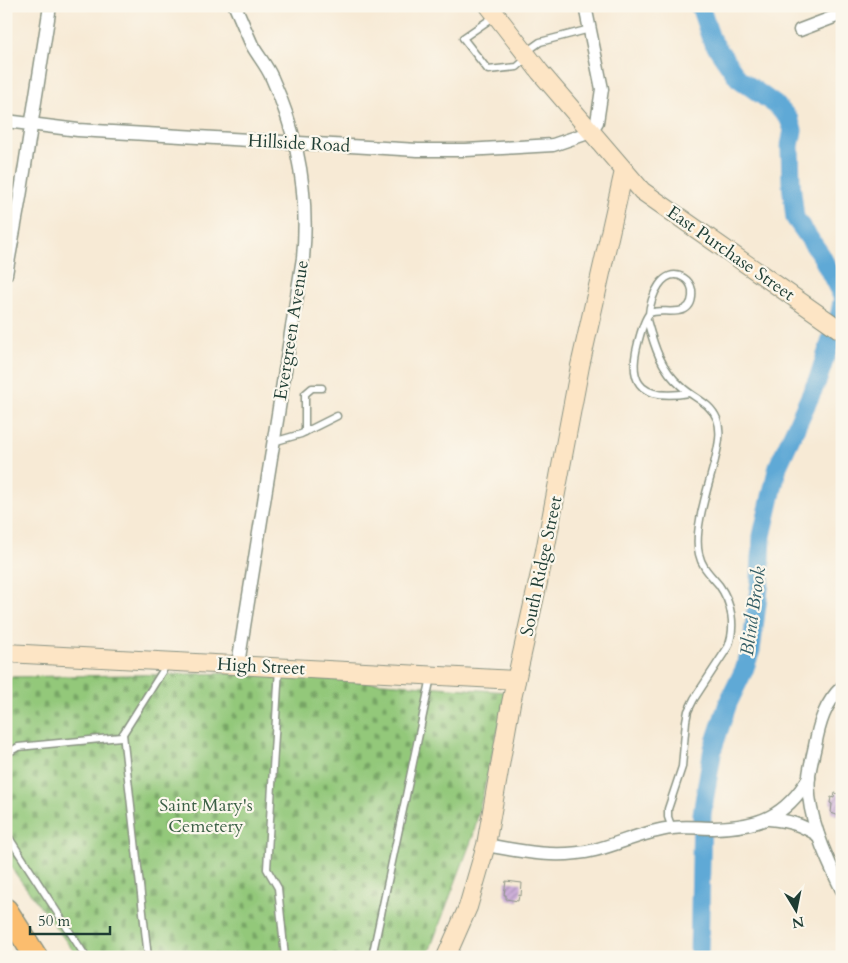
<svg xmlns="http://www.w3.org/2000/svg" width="848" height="963" viewBox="0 0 848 963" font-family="Cardo,serif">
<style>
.cemetery{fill:url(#cemetery-stones);stroke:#598257}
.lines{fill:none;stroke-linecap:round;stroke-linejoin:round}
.river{stroke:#5ea9d6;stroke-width:19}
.building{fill:url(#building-hatch)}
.lane-casing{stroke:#8b9484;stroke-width:9}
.street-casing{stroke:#8b9484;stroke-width:15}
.secondary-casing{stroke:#8b9484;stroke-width:20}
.highway-casing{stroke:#8b9484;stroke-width:25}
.lane{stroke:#fff;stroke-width:6}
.street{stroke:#fff;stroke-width:12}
.secondary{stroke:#fde5c5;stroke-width:18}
.highway{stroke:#fbbd6e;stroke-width:22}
.labels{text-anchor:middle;stroke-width:4.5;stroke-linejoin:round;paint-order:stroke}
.street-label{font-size:18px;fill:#1f3d34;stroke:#fbf7ec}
.park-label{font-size:18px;fill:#3c6046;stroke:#fbf7ec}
.water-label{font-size:19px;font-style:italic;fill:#325d65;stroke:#fbf7ec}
</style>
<defs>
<pattern id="cemetery-stones" width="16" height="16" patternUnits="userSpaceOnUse" patternTransform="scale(1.25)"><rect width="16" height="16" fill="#93c87a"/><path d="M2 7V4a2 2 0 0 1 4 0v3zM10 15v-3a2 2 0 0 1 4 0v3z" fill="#77a465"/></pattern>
<pattern id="building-hatch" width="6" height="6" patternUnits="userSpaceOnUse" patternTransform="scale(1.25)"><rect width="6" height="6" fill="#cdafd9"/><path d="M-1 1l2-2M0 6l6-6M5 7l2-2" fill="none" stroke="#a690b1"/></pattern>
</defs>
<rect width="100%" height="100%" fill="#fbf7ec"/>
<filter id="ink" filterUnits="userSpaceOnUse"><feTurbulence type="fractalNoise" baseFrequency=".02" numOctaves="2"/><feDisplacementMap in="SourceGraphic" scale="10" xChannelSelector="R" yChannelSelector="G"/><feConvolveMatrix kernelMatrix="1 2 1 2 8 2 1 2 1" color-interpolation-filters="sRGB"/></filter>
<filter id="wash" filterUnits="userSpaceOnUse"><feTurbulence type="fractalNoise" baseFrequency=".0096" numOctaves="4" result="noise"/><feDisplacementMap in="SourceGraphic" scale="20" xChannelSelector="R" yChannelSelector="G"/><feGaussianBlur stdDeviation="1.12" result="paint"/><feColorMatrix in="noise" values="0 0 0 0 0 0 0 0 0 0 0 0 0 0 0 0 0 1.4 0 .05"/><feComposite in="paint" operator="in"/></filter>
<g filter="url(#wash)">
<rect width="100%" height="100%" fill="#f7ead5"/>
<polygon class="cemetery" points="247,673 507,692 473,836 427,957 78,957 6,861 6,677"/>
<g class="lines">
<g class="river">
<polyline points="700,6 711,39 738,78 777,106 789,119 793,130 790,146 791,183 795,218 821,255 842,296"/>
<polyline points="699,957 702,814 713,748 728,703 744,670 751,650 760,581 762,536 778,466 818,379 840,313 842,302"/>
</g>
</g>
<g id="blocks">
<g class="building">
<polygon points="835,793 842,795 842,817 831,813 832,804 830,803 831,797 834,798"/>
<polygon points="506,881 522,883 521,896 519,895 518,901 506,899 506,895 504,895"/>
</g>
</g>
</g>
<g filter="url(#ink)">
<use href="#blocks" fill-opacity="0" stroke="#8b9484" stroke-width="1"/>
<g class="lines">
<g class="lane-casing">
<g id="lane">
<polyline points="495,16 463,38 488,70 517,67 528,57"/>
<polyline points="526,52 540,42 590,29"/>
<path d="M649 314C650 298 663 265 684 278 689 281 691 285 692 290 695 324 659 305 649 314 644 320 640 335 638 343 626 388 646 400 689 393"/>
<path d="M647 320C654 345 660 368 681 386 693 398 710 402 717 419 722 432 718 447 715 460 709 485 693 530 699 554 702 568 711 575 719 585 732 603 736 627 728 647L694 699 688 711 686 721 682 767 668 809V817L672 828"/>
<polyline points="305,432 305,394 312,388 322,388"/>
<polyline points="273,442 301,434 337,416"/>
<polyline points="279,668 267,869 278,888 285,957"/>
<polyline points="123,734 148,957"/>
<polyline points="6,754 18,747 121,737 167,664"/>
<polyline points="6,833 86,957"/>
<polyline points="372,957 431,677"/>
</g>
</g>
<g class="street-casing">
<g id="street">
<path d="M235 6C241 19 246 32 252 45 258 56 267 66 272 78 298 135 309 196 303 258L238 664"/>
<polyline points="800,30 842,14"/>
<polyline points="6,121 78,130 418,150 466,150 553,145 591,132 597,122 602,89 585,6"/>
<polyline points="6,274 20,197 50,6"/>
<path d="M842 687C825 703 819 724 815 746 813 756 810 766 809 776 805 812 826 858 842 890"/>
<path d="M769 819C789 821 800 824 818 835"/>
<path d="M486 845C523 852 558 859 595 850 621 843 646 831 672 828 686 826 700 828 714 828 759 827 785 817 809 778"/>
</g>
</g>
<g class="secondary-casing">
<g id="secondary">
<polyline points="489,6 540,72 642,191 842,331"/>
<polyline points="6,653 516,680"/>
<polyline points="446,957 468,907 486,845 511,703 545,551 580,366 624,171"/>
</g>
</g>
<g class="highway-casing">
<polyline id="highway" points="6,910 36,957"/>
</g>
<use href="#lane" class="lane"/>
<use href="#street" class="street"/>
<use href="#secondary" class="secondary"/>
<use href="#highway" class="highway"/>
</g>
</g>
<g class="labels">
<g class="street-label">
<text transform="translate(299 143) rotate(3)" y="6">Hillside Road</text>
<text transform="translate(731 253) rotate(35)" y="6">East Purchase Street</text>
<text transform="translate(291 330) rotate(-81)" y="6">Evergreen Avenue</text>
<text transform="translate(541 566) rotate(-78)" y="6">South Ridge Street</text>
<text transform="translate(261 666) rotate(3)" y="6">High Street</text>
</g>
<g class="park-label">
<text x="206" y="811">Saint Mary's<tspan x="206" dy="21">Cemetery</tspan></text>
</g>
<g class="water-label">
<text transform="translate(752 611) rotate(-82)" y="7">Blind Brook</text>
</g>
</g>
<rect width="848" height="963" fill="none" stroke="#fbf7ec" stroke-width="25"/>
<g transform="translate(796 910) rotate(170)" stroke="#fbf7ec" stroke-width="4" paint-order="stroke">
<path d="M0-4L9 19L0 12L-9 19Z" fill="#1f3d34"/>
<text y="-8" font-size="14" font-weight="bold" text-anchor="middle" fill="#1f3d34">N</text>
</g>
<path d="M30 926v8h80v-8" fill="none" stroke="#1f3d34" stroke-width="2.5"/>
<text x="38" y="926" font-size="15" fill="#1f3d34" stroke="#fbf7ec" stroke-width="4" paint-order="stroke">50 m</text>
</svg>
